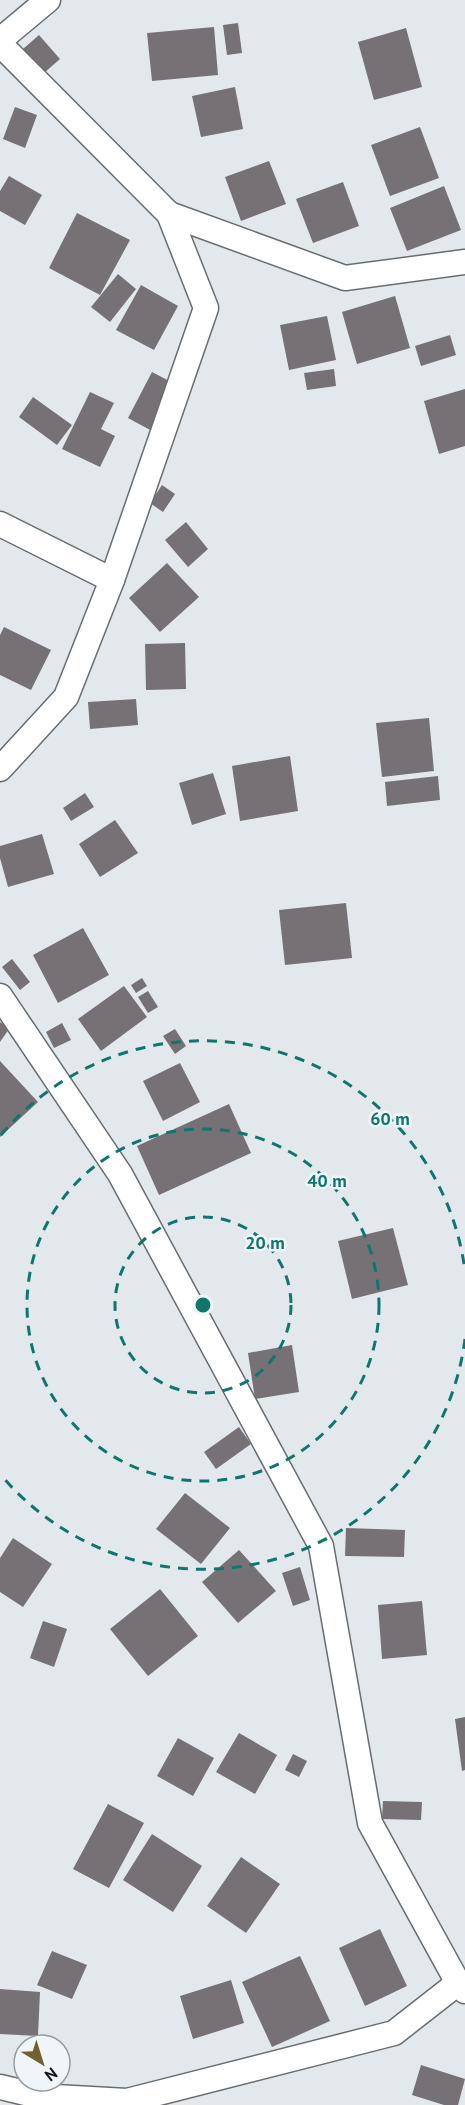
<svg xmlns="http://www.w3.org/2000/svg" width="465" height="2105" viewBox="0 0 465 2105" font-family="'PT Sans',sans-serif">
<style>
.building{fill:#767174}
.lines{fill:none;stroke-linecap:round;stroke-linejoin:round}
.minor-casing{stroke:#696d71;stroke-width:27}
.minor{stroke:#fff;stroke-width:24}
.ring{fill:none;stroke:#0f766e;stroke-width:3;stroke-dasharray:10 8}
.centre{fill:#0f766e;stroke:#f0f5fa;stroke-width:3}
.ring-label{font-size:18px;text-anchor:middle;font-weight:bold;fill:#0f766e;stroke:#f0f5fa;stroke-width:5;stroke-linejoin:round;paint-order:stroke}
</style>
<rect width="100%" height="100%" fill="#e3e8ec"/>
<g class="building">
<polygon points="238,23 242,53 227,55 223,25"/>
<polygon points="214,27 218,75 152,81 147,33"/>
<polygon points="406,28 422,87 374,100 358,42"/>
<polygon points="39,35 60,59 44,73 23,49"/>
<polygon points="235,87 243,129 201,137 192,96"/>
<polygon points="15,107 37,115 25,148 3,139"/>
<polygon points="420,127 439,178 390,196 371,145"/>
<polygon points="269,161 286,204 241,221 225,177"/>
<polygon points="9,176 42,195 25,225 0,211 0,191"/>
<polygon points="343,182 359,226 313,243 296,199"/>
<polygon points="444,186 461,230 407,251 390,208"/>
<polygon points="77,213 130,240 100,295 49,268"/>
<polygon points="118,274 136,289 110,322 91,307"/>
<polygon points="141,285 178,306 154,350 116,330"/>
<polygon points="395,296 410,348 357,364 342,312"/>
<polygon points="327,316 336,360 289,370 280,325"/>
<polygon points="450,335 456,355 421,366 415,346"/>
<polygon points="334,369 336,386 307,390 304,373"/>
<polygon points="152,372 177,385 152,431 128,418"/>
<polygon points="465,389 465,446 439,454 424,401"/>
<polygon points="90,392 114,403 101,429 115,436 100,467 62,449"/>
<polygon points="33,397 72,425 57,445 19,417"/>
<polygon points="162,485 175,494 163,512 150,503"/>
<polygon points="186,522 208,549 188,567 165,540"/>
<polygon points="167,563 199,597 160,632 129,598"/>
<polygon points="4,627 51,650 31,690 0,675 0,635"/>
<polygon points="185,643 186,689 146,690 145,644"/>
<polygon points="136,699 138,725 90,729 88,702"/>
<polygon points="429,718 434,771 382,777 376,723"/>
<polygon points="290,756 298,811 240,821 232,766"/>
<polygon points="213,773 226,814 192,825 179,783"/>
<polygon points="438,776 440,800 387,806 385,782"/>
<polygon points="85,793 94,807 71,821 63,808"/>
<polygon points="115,820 138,853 100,877 79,844"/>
<polygon points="42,834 54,874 8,887 0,858 0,846"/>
<polygon points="346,903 352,958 285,965 279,910"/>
<polygon points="83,928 109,975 58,1003 33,955"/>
<polygon points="12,959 30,982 20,990 2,967"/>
<polygon points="142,978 147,986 136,993 131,985"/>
<polygon points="124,986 147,1017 101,1051 78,1019"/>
<polygon points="148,991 158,1007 148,1013 138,997"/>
<polygon points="0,1022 9,1029 0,1042"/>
<polygon points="62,1023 71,1040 54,1048 46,1032"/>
<polygon points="175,1029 186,1046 175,1054 163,1036"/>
<polygon points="0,1061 38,1102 0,1137"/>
<polygon points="180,1063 200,1102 163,1121 143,1081"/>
<polygon points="229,1104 251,1153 159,1195 137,1146"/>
<polygon points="393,1228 408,1285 352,1299 338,1241"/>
<polygon points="292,1345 299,1392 255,1399 248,1353"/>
<polygon points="239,1427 251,1444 216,1469 204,1452"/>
<polygon points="185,1493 230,1528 201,1564 156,1529"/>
<polygon points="346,1528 405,1530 404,1557 345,1556"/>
<polygon points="13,1538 52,1564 23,1607 0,1592 0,1558"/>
<polygon points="239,1550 276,1591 238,1623 202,1582"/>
<polygon points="300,1567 310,1600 293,1606 282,1573"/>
<polygon points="160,1589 198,1636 148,1676 110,1629"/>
<polygon points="422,1601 427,1655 382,1659 378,1605"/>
<polygon points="43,1621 67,1629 54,1667 30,1658"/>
<polygon points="465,1717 465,1770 462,1771 455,1719"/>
<polygon points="239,1733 277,1755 255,1794 216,1772"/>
<polygon points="178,1738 214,1758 193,1796 157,1776"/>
<polygon points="293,1754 307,1761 299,1777 285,1770"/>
<polygon points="383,1801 422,1802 421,1820 382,1819"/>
<polygon points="108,1804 144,1823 109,1888 73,1869"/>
<polygon points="152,1834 202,1866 173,1912 123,1880"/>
<polygon points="241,1857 280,1884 246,1933 207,1906"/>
<polygon points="380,1929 407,1986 365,2006 339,1948"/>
<polygon points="52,1951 87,1965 72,1999 37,1985"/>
<polygon points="300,1956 330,2021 272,2047 242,1982"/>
<polygon points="231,1980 244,2023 193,2039 180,1996"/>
<polygon points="0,1989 40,1992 38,2036 0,2034"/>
<polygon points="421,2065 465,2079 458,2105 444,2105 412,2095"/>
</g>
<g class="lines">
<g class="minor-casing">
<g id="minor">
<polyline points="0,40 48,0"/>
<polyline points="0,44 169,214 206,308 112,580 66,697 0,769"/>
<polyline points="169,214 345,278 465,262"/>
<polyline points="0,524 112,580"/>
<polyline points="0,996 120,1174 321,1546 370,1823 458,1983 465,1991"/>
<polyline points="0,2087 38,2096 127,2101 394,2033 458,1983"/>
</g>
</g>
<use href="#minor" class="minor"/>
</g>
<g class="ring">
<circle cx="203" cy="1305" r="88"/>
<circle cx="203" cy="1305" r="176"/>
<path d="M465 1339A264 264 0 0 1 1 1475M1 1135A264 264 0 0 1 465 1271"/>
</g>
<circle cx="203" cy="1305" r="9" class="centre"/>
<g class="ring-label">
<text x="390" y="1125">60 m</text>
<text x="327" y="1187">40 m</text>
<text x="265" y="1249">20 m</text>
</g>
<g transform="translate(42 2063) rotate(142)"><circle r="28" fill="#f0f5fa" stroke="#989b9f" stroke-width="1.5"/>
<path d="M0-4.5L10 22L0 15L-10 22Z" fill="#72602e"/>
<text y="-9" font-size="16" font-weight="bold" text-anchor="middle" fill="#141517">N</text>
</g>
</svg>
